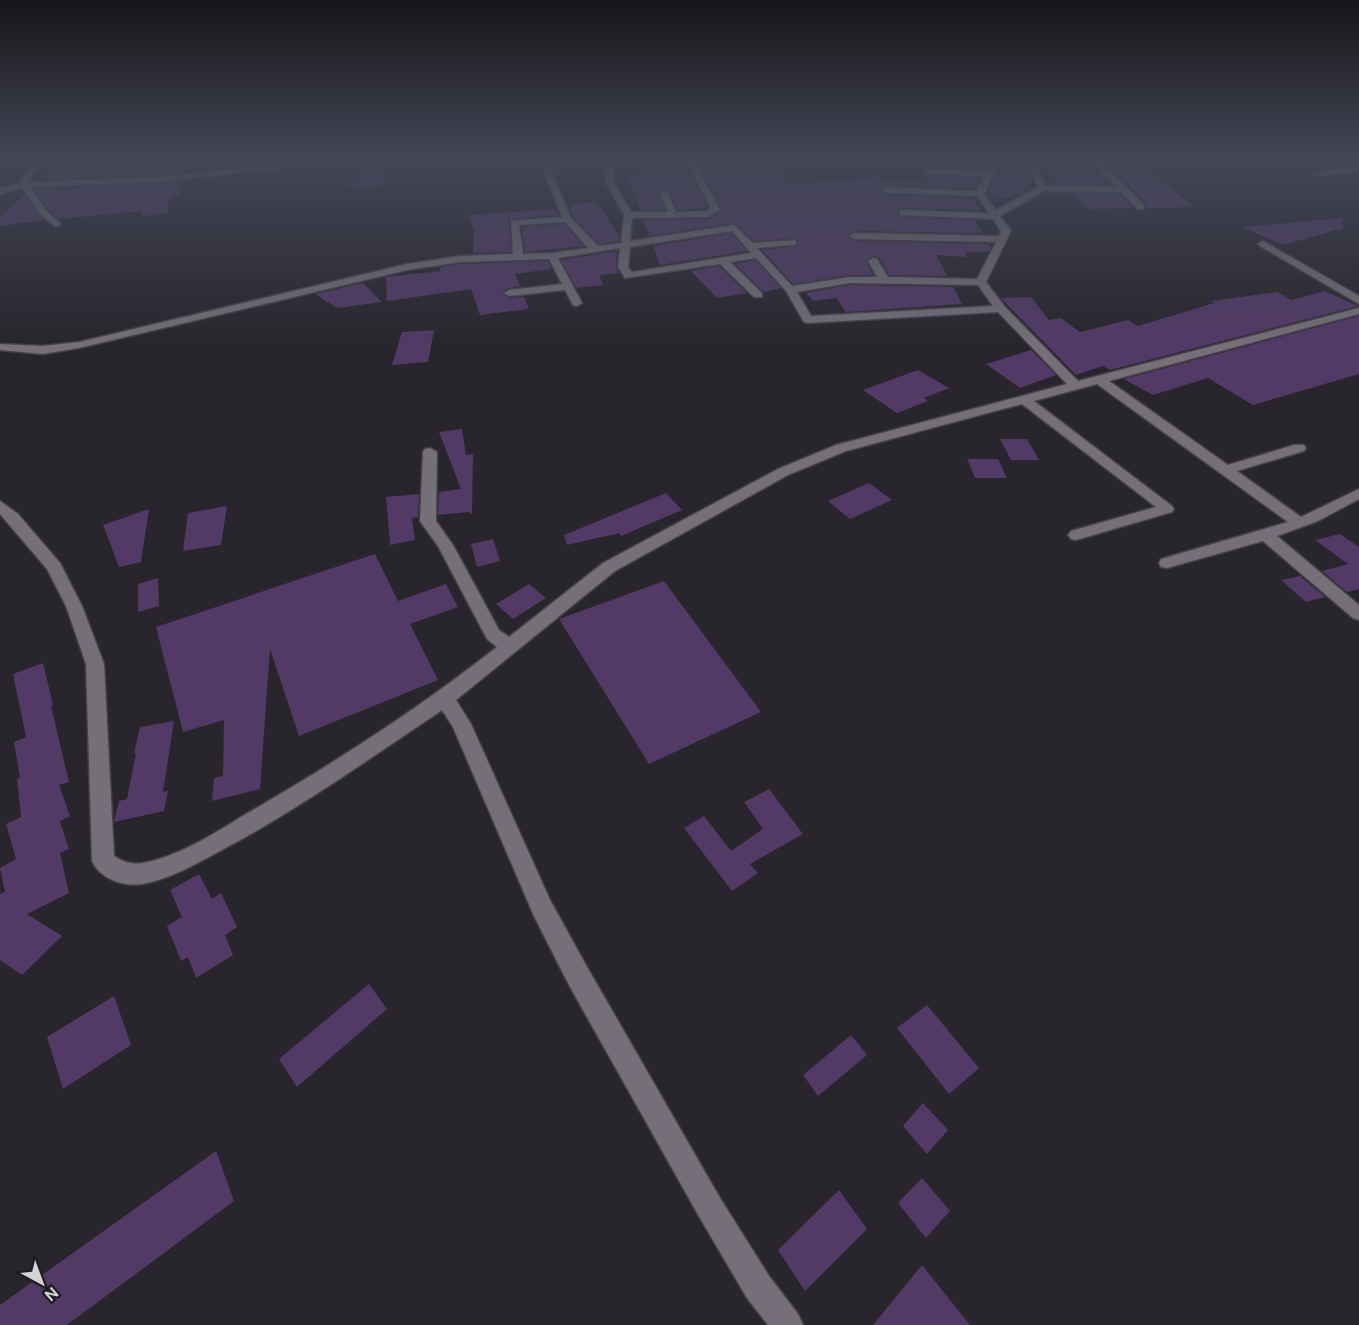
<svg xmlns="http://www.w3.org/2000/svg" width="1359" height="1325" viewBox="0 0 1359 1325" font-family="'DM Sans',sans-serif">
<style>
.building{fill:#523966}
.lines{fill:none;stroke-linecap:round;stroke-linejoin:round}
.minor-casing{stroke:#444147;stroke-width:3}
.minor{fill:#746f78;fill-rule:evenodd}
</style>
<rect width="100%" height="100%" fill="#28252c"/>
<g class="building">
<polygon points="81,160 79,166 138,160 189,160 185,172 153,176 40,179 53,163"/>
<polygon points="926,160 984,160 987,166 986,169 924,168 922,171 919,164 927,164"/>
<polygon points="684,162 708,208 677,210 670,192 664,188 658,192 665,210 640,210 628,176 638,176 636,169 661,168 659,163"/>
<polygon points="773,162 787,183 881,178 883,181 926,181 924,176 981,178 976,189 886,185 880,190 886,195 972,198 980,210 903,208 898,210 898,215 900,217 975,220 982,233 854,231 847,237 854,241 989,244 991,248 988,252 965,252 966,257 936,255 947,276 889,275 879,258 874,256 866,260 873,275 850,275 793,284 762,250 797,246 798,240 796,238 754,241 734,223 649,236 643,220 708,219 722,211 700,167"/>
<polygon points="1048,163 1091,165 1111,185 1058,184"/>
<polygon points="385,165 385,185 347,188 369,166"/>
<polygon points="1108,165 1144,167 1194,207 1146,208 1146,203"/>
<polygon points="999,168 1028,171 1032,178 1020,194 1016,193 1006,199 987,195"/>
<polygon points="183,181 179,195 170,196 167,213 142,216 143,211 58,219 48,209 34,189"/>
<polygon points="1074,194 1120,194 1134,208 1088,209"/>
<polygon points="24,195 44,220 0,226 0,217"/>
<polygon points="597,202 619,236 619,241 599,244 573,217 569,208 574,207 573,204"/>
<polygon points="556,209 559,215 509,220 511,252 473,253 474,232 469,215"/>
<polygon points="1342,218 1343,228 1282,245 1243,227"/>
<polygon points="564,224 584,246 525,252 522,227"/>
<polygon points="731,233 747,251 660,265 653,246"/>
<polygon points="617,251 616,267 619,273 599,275 603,285 576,288 561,260"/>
<polygon points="755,260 781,288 764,292 735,264"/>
<polygon points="548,261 551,269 515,274 520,286 509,288 502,292 509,298 524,297 529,309 480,315 471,289 387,301 386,277 441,271 440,267 460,264"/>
<polygon points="719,266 747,293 717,298 691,271"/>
<polygon points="363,283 382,302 337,308 315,294"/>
<polygon points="850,285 953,287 962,304 846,312 836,298 813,301 806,293"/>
<polygon points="1325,291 1358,306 1110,370 1103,366 1076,375 1001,298 1031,297 1049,320 1061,318 1080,332 1128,320 1138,326 1214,303 1211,301 1277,292 1292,300"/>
<polygon points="1359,316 1359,374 1253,405 1208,378 1153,395 1124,379"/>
<polygon points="434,330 428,362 392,365 402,332"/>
<polygon points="1031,350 1056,375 1020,388 986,364"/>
<polygon points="918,370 949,388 924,398 928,401 897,413 863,390"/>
<polygon points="462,429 466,455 473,454 472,515 469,512 438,515 439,492 461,489 439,432"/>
<polygon points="1000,439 1027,439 1039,460 1011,460"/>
<polygon points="967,459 998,459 1007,478 975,478"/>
<polygon points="869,483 892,500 850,519 828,501"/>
<polygon points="666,493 682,510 621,536 620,533 567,545 564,535"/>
<polygon points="419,494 418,517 412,518 415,540 390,545 386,497"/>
<polygon points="227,506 221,545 183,551 188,513"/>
<polygon points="149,509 141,562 119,567 103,525"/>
<polygon points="1340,534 1359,547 1359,589 1347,592 1322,571 1348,564 1315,540"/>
<polygon points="493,539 500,561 477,567 471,544"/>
<polygon points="375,554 398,601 446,584 458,607 410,624 438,680 299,736 270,649 260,789 212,801 214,778 223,776 224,720 183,732 156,627"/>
<polygon points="1300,576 1325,597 1306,602 1281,580"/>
<polygon points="158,578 159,606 138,612 138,584"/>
<polygon points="664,581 761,712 649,764 559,619"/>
<polygon points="529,584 546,598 513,619 496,604"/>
<polygon points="43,663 53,705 51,706 69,782 59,785 70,816 60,821 69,849 60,853 69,893 27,914 62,936 22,975 0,960 0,894 5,892 0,868 16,859 6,824 21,817 17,779 20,778 14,742 26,737 13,674"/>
<polygon points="174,721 163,792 168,791 164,811 114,822 119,801 127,799 136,753 134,753 140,727"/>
<polygon points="769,789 803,834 750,864 758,873 732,891 684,828 704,816 731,851 763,829 744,802"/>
<polygon points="199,874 212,899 221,893 237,927 225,935 233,955 196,978 188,957 181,961 167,926 182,917 170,890"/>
<polygon points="369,984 387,1009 297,1087 279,1059"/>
<polygon points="114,996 131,1045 63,1089 47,1037"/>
<polygon points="927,1005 979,1068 949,1094 897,1028"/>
<polygon points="851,1035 867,1055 818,1096 803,1075"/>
<polygon points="923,1103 948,1130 927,1154 903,1126"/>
<polygon points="216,1151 234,1201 67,1325 0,1325 0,1305"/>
<polygon points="922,1178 950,1211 926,1238 898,1203"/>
<polygon points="839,1190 867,1229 805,1291 778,1250"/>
<polygon points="922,1265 970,1325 873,1325"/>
</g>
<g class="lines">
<g class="minor-casing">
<g id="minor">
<polygon points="39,160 48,160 31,177 29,182 153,178 313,161 420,160 416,162 313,165 153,182 30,187 46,210 61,224 56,227 40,214 22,188 0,194 0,188 20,183 24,174"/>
<path d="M539 160H547L571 218 598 246 621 243 624 215 606 183 605 160H613L614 183 631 212H668L660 193 664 190 668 193 676 212 706 211 711 209 686 160H694L720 210 708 217 632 218 630 241 734 225 753 243 796 240V244L793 245 757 248 792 286 850 277H877L868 261 873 258 877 259 888 277 977 279 996 242 854 239 849 236 854 233 999 236 1001 231 993 219 900 215V211L903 210 989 213 977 196 886 193 882 190 886 187 977 191 985 176 927 174H924V170L987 171 993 160H1001L984 194 996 210 1038 187 1026 160H1034L1046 186 1116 187 1092 162 1060 160H1117L1101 162 1144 205V209H1138L1121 192 1044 191 1000 216 1011 231 986 282 1005 307 1078 381 1359 308V314L1109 381 1228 465 1294 445H1304L1306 448 1304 451 1237 471 1301 517 1359 489V499L1318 521 1277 536 1359 605V620L1353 618 1263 541 1167 568 1161 567 1159 563 1161 559 1288 522 1097 384 1034 401 1172 506 1174 509 1172 512 1076 540 1071 539 1068 535 1071 531 1156 507 1022 404 846 451 788 475 615 571 456 700 471 724 550 900 587 967 720 1198 769 1276 798 1314 803 1325H768L747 1298 700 1218 569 985 534 916 453 727 442 710C369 759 296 811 218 852 194 865 170 879 142 884 124 887 100 879 92 861L86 664 66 606 47 569 0 514V501L18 514 60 563 82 606 104 664 114 856C123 862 132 865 143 863 180 856 215 833 246 814 333 764 418 709 497 647L487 639 438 546 420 521 423 452 425 449 430 448 437 452 436 521 453 545 499 630 509 637 603 563 778 469 836 445 1067 384 998 312 808 323 804 322 786 291 756 258 730 262 762 293V297H754L720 264 625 278 618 267 620 248 558 258 582 303 577 306 573 305 565 290 509 296 504 293 509 290 562 284 549 259 460 262 407 270 79 348 43 354 0 350V344L43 346 79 342 407 264 460 256 513 254 511 221 562 217ZM565 222 588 248 552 253 523 254 519 225ZM732 231 751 253 632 272 628 267 630 247ZM850 283 978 285 993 306 811 316 797 292Z"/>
<polygon points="1341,168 1359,168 1359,172 1318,176 1314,174"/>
<polygon points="1263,241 1359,296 1359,304 1260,246 1258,244"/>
</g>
</g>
<use href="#minor" class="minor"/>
</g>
<linearGradient id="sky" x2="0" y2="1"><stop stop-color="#161418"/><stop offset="0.46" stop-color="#424656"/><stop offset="1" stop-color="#424656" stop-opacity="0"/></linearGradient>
<rect width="1359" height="346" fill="url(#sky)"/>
<g transform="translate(42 1283) rotate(139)" stroke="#1f1b22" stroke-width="4.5" paint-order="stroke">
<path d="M0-4.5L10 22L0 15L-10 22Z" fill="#d6d3d8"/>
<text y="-9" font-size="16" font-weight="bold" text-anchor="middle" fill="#d6d3d8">N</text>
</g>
</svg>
